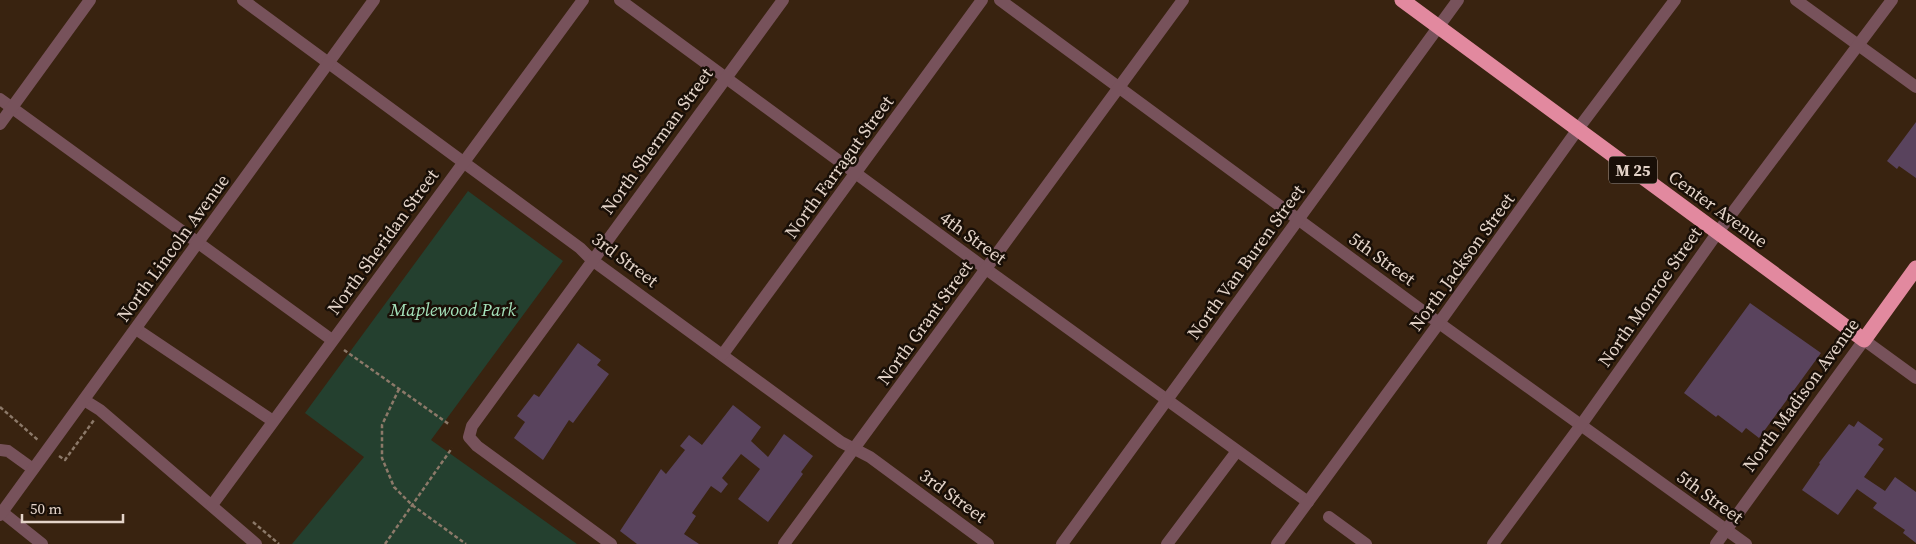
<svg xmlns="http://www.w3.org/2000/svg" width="1916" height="544" viewBox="0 0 1916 544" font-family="'Source Serif 4',serif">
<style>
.green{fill:#24402f}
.building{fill:#59435d}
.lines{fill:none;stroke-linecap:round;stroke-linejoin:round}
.path{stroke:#8c7969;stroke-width:2.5;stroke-dasharray:4 2.5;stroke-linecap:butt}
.minor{stroke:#77525b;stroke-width:12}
.highway{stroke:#e2899f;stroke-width:15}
.labels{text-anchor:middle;stroke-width:5;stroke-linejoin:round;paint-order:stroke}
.shield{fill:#190f07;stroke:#a7998f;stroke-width:1}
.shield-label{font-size:16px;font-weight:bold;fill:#e4d4c9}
.street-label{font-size:18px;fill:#e4d4c9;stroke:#190f07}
.park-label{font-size:18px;font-style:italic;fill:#a4e1ba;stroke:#190f07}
</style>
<rect width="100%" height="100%" fill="#392310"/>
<polygon class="green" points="468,191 563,261 431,440 577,544 292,544 364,457 305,413"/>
<g class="building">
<polygon points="1916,122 1916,178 1899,166 1897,169 1887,161"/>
<polygon points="1750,303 1821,353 1759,438 1746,428 1742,433 1718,415 1716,417 1684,393"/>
<polygon points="578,343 601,360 597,365 609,374 573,423 569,420 543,460 514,438 525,422 517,416 534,394 539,397"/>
<polygon points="733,405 761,427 751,441 768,457 784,434 813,456 801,472 803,474 768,522 738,499 760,469 741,454 722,478 728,484 721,493 711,486 692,513 696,516 684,534 699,544 637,544 620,531 661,469 666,474 685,450 680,446 689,435 702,445"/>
<polygon points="1858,421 1883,439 1878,445 1884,449 1864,477 1885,491 1895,477 1916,492 1916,543 1903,533 1905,530 1873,508 1877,503 1857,489 1838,515 1802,490 1820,464 1819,463 1849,424 1854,427"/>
</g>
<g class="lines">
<g class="path">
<polyline points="344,350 450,425"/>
<polyline points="399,389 382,425 382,458 394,487 412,505 466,544"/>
<polyline points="0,407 38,440"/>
<polyline points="59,456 65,460 94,420"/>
<polyline points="253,522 279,544"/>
<polyline points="385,544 452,448"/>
</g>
<g class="minor">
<polyline points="243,0 580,248 592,260 841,442 870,457 988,544"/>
<polyline points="620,0 986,269 1308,502"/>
<polyline points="1000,0 1439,323 1746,544"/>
<polyline points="1796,0 1916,87"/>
<polyline points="0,99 332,340"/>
<polyline points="0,124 90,0"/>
<polyline points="136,329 273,421"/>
<polyline points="723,354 982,0"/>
<polyline points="84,400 100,410 256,544"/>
<polyline points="0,450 8,451 33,469"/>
<polyline points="212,505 583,0"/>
<polyline points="2,512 42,544"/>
<polyline points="0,515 374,0"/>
<polyline points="1329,517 1366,544"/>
<polyline points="611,544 477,446 469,437 472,426 783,0"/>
<polyline points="784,544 1183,0"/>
<polyline points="1062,544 1458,0"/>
<polyline points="1167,544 1237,451"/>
<polyline points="1277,544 1439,323 1578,129 1675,0"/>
<polyline points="1493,544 1581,425 1718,232 1892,0"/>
<polyline points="1716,544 1864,340 1916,378"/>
</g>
<polyline class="highway" points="1402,0 1864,340 1916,268"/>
</g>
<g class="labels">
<rect class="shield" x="1609" y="156.5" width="48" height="27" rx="4"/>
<g class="shield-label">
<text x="1633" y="176">M 25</text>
</g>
<g class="street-label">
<text transform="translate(657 141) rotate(-54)" y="6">North Sherman Street</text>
<text transform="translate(839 167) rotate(-54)" y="6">North Farragut Street</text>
<text transform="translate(1718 209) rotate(36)" y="6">Center Avenue</text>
<text transform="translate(973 238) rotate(36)" y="6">4th Street</text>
<text transform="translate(383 242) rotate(-54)" y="6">North Sheridan Street</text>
<text transform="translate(173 248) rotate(-54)" y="6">North Lincoln Avenue</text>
<text transform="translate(1382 259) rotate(36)" y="6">5th Street</text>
<text transform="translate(625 260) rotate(37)" y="6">3rd Street</text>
<text transform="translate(1246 262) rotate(-54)" y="6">North Van Buren Street</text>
<text transform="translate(1462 262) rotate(-54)" y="6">North Jackson Street</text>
<text transform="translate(1650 297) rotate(-55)" y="6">North Monroe Street</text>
<text transform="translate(925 323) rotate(-54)" y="6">North Grant Street</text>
<text transform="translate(1801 395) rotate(-54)" y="6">North Madison Avenue</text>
<text transform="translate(953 496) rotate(36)" y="6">3rd Street</text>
<text transform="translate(1710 497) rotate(36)" y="6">5th Street</text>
</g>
<g class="park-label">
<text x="453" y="316">Maplewood Park</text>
</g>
</g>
<path d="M22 514v8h101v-8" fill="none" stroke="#e4d4c9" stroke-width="2.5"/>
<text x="30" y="514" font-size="15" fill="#e4d4c9" stroke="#190f07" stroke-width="4" paint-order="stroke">50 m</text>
</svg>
